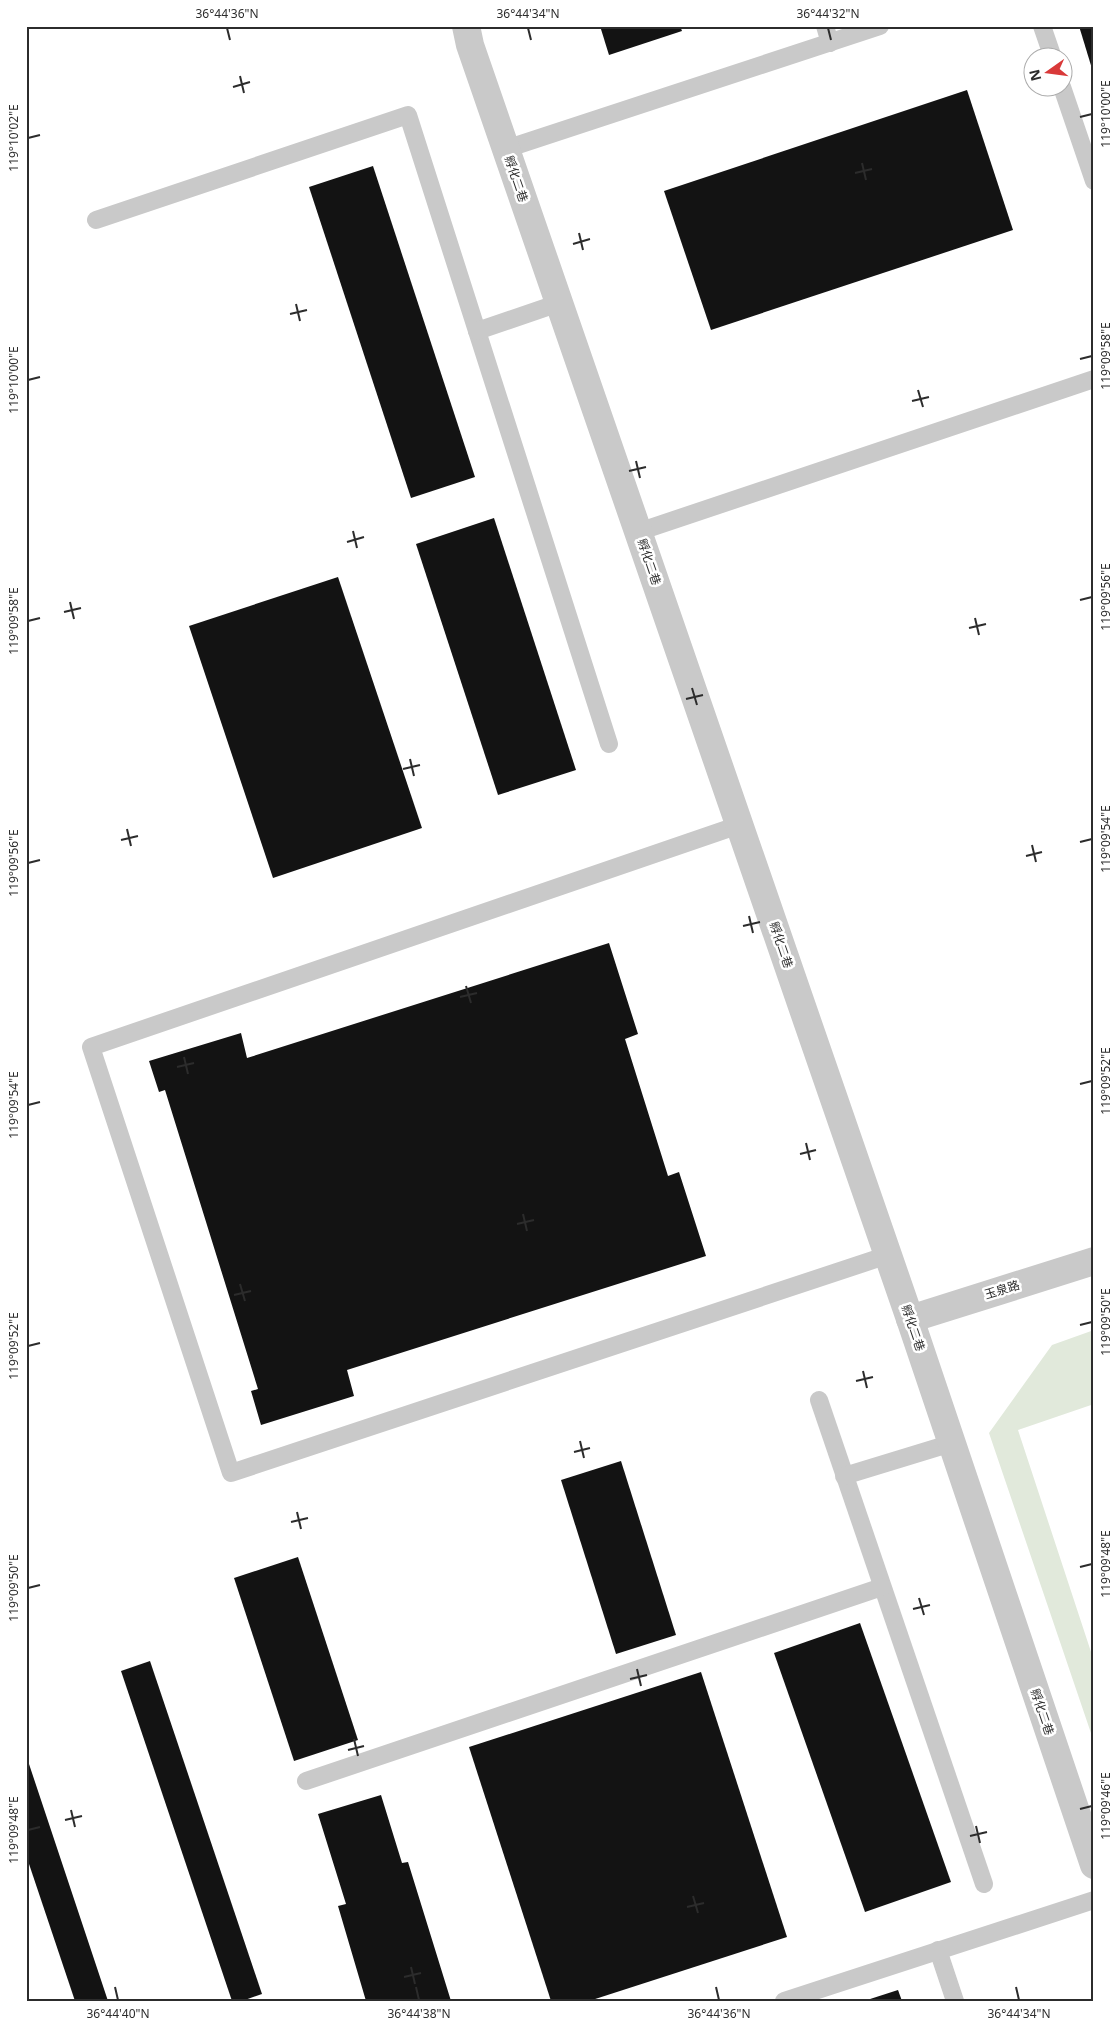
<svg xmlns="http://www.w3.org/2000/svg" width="1120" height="2027" viewBox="0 0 1120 2027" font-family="'Noto Sans','Noto Sans SC',sans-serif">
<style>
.green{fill:#e1e9db}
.building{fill:#131313}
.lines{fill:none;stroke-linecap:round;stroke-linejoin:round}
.service{stroke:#c9c9c9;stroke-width:18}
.tertiary{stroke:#c9c9c9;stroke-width:28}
.ticks{fill:none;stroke:#2c2c2c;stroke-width:2}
.labels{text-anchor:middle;stroke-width:5;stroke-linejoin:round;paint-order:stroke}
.street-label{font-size:12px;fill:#2c2c2c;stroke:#fff}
.neatline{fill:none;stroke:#2c2c2c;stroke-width:2}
.ticks-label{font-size:12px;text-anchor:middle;fill:#2c2c2c}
</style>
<rect width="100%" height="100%" fill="#fff"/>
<polygon class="green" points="1094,1330 1094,1404 1018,1430 1094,1661 1094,1742 989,1433 1052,1345"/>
<g class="building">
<polygon points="600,26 680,26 682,31 609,55"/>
<polygon points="1079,26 1094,26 1094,72 1093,72"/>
<polygon points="967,90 1013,230 711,330 664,191"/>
<polygon points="373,166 475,477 411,498 309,187"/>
<polygon points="494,518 576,770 498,795 416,544"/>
<polygon points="338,577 422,828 273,878 189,626"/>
<polygon points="609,943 638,1034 625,1039 668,1176 679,1172 706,1256 347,1370 354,1396 261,1425 251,1391 258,1389 165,1090 159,1092 149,1061 241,1033 247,1058"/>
<polygon points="621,1461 676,1635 616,1654 561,1480"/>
<polygon points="298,1557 358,1740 294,1761 234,1578"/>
<polygon points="860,1623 951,1882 865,1912 774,1653"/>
<polygon points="150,1661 262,1994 242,2001 232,2001 121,1671"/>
<polygon points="701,1672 787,1937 589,2001 551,2001 469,1747"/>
<polygon points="27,1758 108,2001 75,2001 26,1855"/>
<polygon points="381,1795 402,1863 408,1862 451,2001 366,2001 338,1906 346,1904 318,1814"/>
<polygon points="898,1990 902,2001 867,2001 867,2000"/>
</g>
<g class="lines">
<g class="service">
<polyline points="825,26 830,43"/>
<polyline points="1042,26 1053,58"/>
<polyline points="1062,87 1094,181"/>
<polyline points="506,149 880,26"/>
<polyline points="96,220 408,115 609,744"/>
<polyline points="477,331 559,303"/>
<polyline points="638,532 1094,379"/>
<polyline points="739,825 91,1047 231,1473 888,1255"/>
<polyline points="819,1400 984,1884"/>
<polyline points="844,1476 952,1443"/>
<polyline points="306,1781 882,1587"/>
<polyline points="938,1950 955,2001"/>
<polyline points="784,2001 1094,1900"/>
</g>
<g class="tertiary">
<polyline points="466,26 470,45 910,1319 1094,1865"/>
<polyline points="910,1319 1094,1261"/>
</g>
</g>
<path class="ticks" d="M227 28 230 40M528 28 531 40M828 28 831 40M240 76 244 93M233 87 250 82M1080 117 1092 114M28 138 40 135M862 163 866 180M855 173 872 169M579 233 583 250M573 244 590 239M296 304 300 321M290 314 307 310M1080 359 1092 356M28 380 40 377M918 390 923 407M912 401 929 397M636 461 640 478M629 471 646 467M353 531 357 548M347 542 364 537M1080 600 1092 597M70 602 74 619M64 612 81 608M975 618 979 635M28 621 40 618M969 628 986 624M692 688 697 705M686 699 703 695M410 759 414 776M403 769 420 765M127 829 131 846M121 840 138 836M1080 842 1092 839M1032 845 1036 862M1026 856 1042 852M28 863 40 860M749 916 753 933M743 926 760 922M466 986 471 1003M460 997 477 993M184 1057 188 1074M177 1067 194 1063M1080 1084 1092 1081M28 1105 40 1102M806 1143 810 1160M800 1154 816 1150M523 1214 527 1231M517 1224 534 1220M240 1284 245 1301M234 1295 251 1291M1080 1325 1092 1322M28 1346 40 1343M863 1371 867 1388M856 1381 873 1377M580 1441 584 1458M574 1452 590 1448M297 1512 301 1529M291 1522 308 1518M1080 1567 1092 1564M28 1588 40 1585M919 1598 924 1615M913 1609 930 1605M637 1669 641 1686M630 1679 647 1675M354 1739 358 1756M348 1750 364 1746M1080 1809 1092 1806M71 1810 75 1827M65 1820 82 1816M976 1826 980 1843M28 1830 40 1827M970 1836 987 1832M693 1896 698 1913M687 1907 704 1903M411 1967 415 1984M404 1977 421 1973M115 1987 118 2000M416 1987 419 2000M716 1987 719 2000M1016 1987 1019 2000"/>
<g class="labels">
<g class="street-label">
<text transform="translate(516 179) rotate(71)" y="4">孵化二巷</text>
<text transform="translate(649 562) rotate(71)" y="4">孵化二巷</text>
<text transform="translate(781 945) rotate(71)" y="4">孵化二巷</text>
<text transform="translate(1002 1290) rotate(-17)" y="4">玉泉路</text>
<text transform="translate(913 1328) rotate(71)" y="4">孵化二巷</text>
<text transform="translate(1042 1712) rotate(71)" y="4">孵化二巷</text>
</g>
</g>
<rect width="1120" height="2027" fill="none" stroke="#ffffff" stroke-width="55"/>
<g transform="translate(1048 72) rotate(256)"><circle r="24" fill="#ffffff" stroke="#ababab"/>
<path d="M0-4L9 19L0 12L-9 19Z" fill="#d93939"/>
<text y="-8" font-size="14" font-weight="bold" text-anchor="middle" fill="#2c2c2c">N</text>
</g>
<rect x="28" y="28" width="1064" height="1972" class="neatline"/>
<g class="ticks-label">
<text x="227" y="18">36°44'36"N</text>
<text x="528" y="18">36°44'34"N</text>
<text x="828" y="18">36°44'32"N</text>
<text transform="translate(1106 114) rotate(-90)" y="4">119°10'00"E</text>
<text transform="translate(14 138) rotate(-90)" y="4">119°10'02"E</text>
<text transform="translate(1106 356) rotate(-90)" y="4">119°09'58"E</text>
<text transform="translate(14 380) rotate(-90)" y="4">119°10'00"E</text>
<text transform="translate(1106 597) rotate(-90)" y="4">119°09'56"E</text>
<text transform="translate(14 621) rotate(-90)" y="4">119°09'58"E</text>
<text transform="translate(1106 839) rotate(-90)" y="4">119°09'54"E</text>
<text transform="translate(14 863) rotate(-90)" y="4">119°09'56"E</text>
<text transform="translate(1106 1081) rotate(-90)" y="4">119°09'52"E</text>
<text transform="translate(14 1105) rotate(-90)" y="4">119°09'54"E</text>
<text transform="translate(1106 1322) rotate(-90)" y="4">119°09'50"E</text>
<text transform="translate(14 1346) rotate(-90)" y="4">119°09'52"E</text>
<text transform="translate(1106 1564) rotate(-90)" y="4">119°09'48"E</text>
<text transform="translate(14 1588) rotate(-90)" y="4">119°09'50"E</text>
<text transform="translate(1106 1806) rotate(-90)" y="4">119°09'46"E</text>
<text transform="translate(14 1830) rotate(-90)" y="4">119°09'48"E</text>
<text x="118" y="2018">36°44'40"N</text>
<text x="419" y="2018">36°44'38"N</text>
<text x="719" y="2018">36°44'36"N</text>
<text x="1019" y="2018">36°44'34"N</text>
</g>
</svg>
